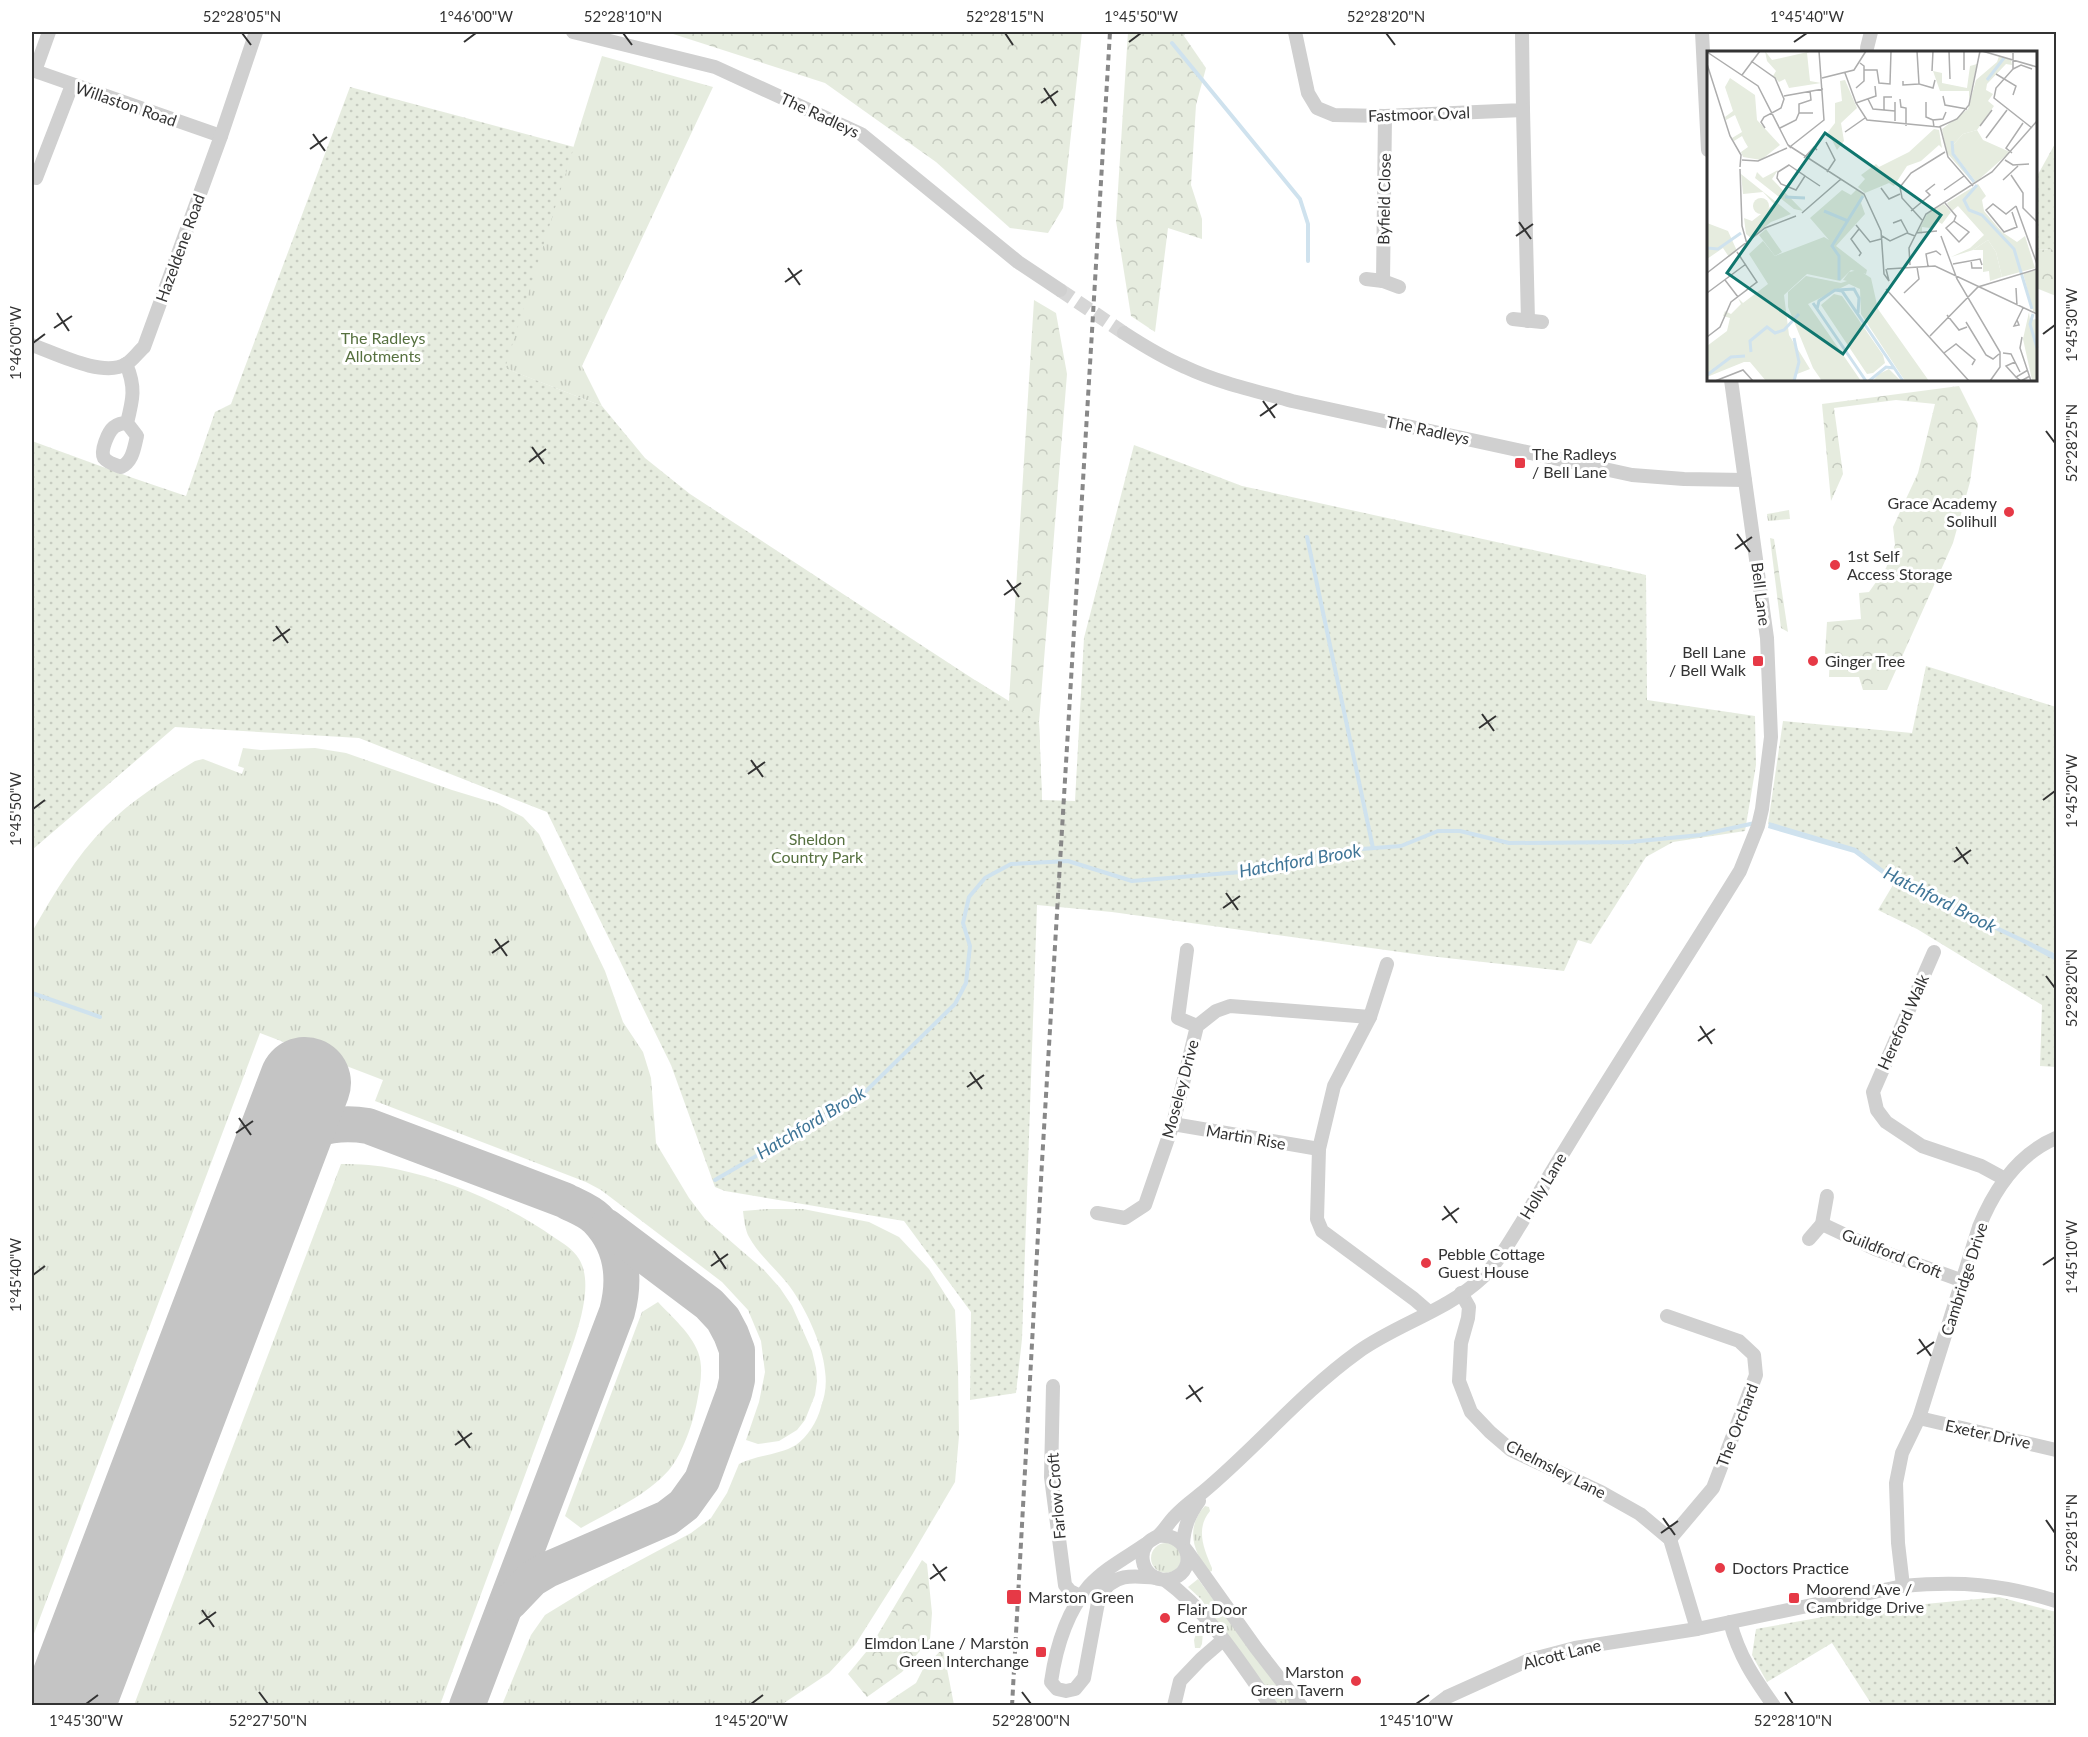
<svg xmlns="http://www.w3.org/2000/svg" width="2088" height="1737" viewBox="0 0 2088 1737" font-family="Lato,sans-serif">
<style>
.grass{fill:url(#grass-tufts)}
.forest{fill:url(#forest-crowns)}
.park{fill:url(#park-dots)}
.water{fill:#cfe2ee}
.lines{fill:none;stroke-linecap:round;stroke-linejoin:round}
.stream{stroke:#cfe2ee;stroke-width:4}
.taxiway{stroke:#c4c4c4;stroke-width:36}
.runway{stroke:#c4c4c4;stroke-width:92}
.minor-tunnel{stroke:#d6d6d6;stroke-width:14;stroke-dasharray:14 7;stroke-linecap:butt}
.minor{stroke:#d0d0d0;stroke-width:14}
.rail{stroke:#888;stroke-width:4;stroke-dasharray:6 4.5;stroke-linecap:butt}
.ticks{fill:none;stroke:#333;stroke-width:2}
.poi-dot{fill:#e63946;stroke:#fff;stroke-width:2}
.labels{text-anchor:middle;stroke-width:6;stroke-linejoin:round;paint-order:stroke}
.street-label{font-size:16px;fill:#333;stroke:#fff}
.park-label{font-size:16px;fill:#56703f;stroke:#fff}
.poi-label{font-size:16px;fill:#333;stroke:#fff;text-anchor:start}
.water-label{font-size:18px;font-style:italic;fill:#3f7597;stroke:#fff}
.inset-river{fill:none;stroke:#cfe2ee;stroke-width:3}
.inset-road{fill:none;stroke:#adadad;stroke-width:1.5}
.view{fill:#0f766e;fill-opacity:0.15;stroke:#0f766e;stroke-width:3}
.inset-edge{fill:none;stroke:#333;stroke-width:3}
.neatline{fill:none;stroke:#333;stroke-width:2}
.ticks-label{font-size:15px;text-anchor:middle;fill:#333}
</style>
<defs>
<pattern id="grass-tufts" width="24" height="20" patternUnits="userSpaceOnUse" patternTransform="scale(1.5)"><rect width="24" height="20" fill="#e6ecdf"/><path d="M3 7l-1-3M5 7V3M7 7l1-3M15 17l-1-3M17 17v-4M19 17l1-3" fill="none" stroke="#c6cbc0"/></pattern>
<pattern id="forest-crowns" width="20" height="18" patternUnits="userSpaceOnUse" patternTransform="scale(1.5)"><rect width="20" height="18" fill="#e6ecdf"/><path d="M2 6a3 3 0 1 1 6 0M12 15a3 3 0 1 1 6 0" fill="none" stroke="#c6cbc0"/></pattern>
<pattern id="park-dots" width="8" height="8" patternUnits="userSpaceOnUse" patternTransform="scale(1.5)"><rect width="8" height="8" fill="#e6ecdf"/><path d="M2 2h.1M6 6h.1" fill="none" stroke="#c6cbc0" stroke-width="1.8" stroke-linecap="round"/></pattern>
</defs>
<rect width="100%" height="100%" fill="#fff"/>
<g class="grass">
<polygon points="602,56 713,87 582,366 602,406 504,368"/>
<polygon points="1789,510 1790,519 1768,521 1767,514"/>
<path d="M243 748 261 750 315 748 346 753 452 790 498 804 523 817 539 834 605 971 623 1022 643 1052 651 1078 656 1143 689 1198 705 1219 764 1270 780 1288 792 1306 812 1351 816 1368 817 1381 815 1395 805 1420 797 1430 779 1441 758 1444 746 1440 759 1402 765 1372 761 1341 748 1310 722 1282 601 1190 586 1182 375 1101 383 1080 260 1033 32 1639V932C53 895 76 856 106 826 132 800 164 780 195 761L203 759 242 774 244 768 238 766Z"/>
<path d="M341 1164C359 1164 378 1165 396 1169 452 1181 508 1205 555 1238 563 1243 574 1250 579 1259 597 1288 572 1345 562 1375L440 1705H134Z"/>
<path d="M767 1209H803L869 1222 899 1237 929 1269 955 1310 958 1368 959 1436 955 1482 912 1555 855 1645 829 1673 781 1705H502L531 1635 545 1615 594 1585 691 1533 711 1518 727 1493 739 1464C757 1455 779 1455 796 1445 808 1436 817 1422 821 1407 825 1396 827 1384 825 1371 823 1345 804 1304 787 1283 775 1268 759 1255 749 1237 745 1230 744 1219 743 1211Z"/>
<path d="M658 1302C671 1316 691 1333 698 1352 704 1368 700 1386 697 1402 693 1423 683 1453 669 1470 646 1496 611 1511 581 1528L565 1516 642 1312Z"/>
<path d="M1205 1506 1209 1507 1210 1511C1195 1529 1204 1549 1212 1568V1571L1209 1572C1193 1552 1185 1527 1205 1506Z"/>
<circle cx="1166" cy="1558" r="15"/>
<polygon points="1198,1579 1292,1705 1279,1705 1226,1636 1201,1599 1188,1587"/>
<polygon points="1198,1627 1203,1632 1202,1644 1200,1648 1195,1648 1194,1640"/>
</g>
<g class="forest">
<polygon points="667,32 1082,32 1063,208 1048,233 1010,228 936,162 825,83"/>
<polygon points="1128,32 1186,32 1184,36 1206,68 1196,105 1191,185 1202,219 1202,239 1168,228 1155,332 1131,316 1116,221"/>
<polygon points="2056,249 2056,296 2036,288 2036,250"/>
<polygon points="1034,300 1056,313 1067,374 1039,722 1042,800 975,680 1009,701"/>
<polygon points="1959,386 1978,424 1970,482 1953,543 1887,690 1863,690 1859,677 1829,677 1830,654 1825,654 1827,622 1861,619 1859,593 1869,592 1886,568 1895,545 1893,527 1918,473 1935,404 1896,400 1834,408 1843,474 1831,501 1822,404"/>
<polygon points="1770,538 1774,539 1788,632 1781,628"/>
<polygon points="922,1560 927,1564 932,1613 930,1639 902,1672 867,1697 848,1674 871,1646"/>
<polygon points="943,1648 954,1705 883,1705 916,1683 923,1669"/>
</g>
<g class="park">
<polygon points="350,87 574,147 505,368 602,406 645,458 690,494 1039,722 1042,800 1075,801 1084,638 1134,445 1242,486 1646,575 1647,700 1755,716 1756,765 1745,831 1673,842 1646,857 1591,944 1578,940 1564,971 1429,956 1112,912 1037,905 1022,1339 1016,1393 970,1400 971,1312 904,1221 725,1191 715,1187 671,1065 547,812 359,738 175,727 32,850 32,441 133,478 186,496 215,412 231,404"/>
<polygon points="2056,142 2056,249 2036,250 2036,178"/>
<polygon points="1926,666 2056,707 2056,1067 2040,1066 2042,1005 1917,929 1878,910 1893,885 1892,878 1857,850 1768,824 1783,721 1912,733"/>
<polygon points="1999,1597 2056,1612 2056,1705 1872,1705 1832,1643 1767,1682 1752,1655 1756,1629 1862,1610"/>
</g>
<polygon class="water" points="1769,822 1856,848 1895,878 2056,954 2056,961 2021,942 1893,882 1854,853 1768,828"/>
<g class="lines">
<g class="stream">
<polyline points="1172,43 1300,199 1308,224 1308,261"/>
<polyline points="1307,537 1373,848"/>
<polyline points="32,993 100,1017"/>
<polyline points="715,1180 863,1094 955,1004 966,983 970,946 963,923 969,897 985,878 1011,864 1068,861 1132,881 1265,870 1335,851 1401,846 1438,831 1460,831 1509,843 1630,842 1700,835 1755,823"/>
</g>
<g class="taxiway">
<path d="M275 1161C299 1130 330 1120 368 1126L564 1200C575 1206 588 1210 597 1219 622 1245 626 1278 617 1312L467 1706"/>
<polyline points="510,1602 532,1579 547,1570 667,1518 684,1505 702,1480 734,1393 737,1380 737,1350 731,1334 723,1319 709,1304 607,1227"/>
</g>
<polyline class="runway" points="68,1706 305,1083"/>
<polyline class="minor-tunnel" points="1060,290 1124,333"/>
<g class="minor">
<polyline points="573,32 715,67 861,134 1018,262 1060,290"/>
<polyline points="1295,32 1308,93 1317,108 1334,115 1385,116 1523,110 1522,32"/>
<polyline points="1702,32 1708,150"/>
<polyline points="1867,48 1871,32"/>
<polyline points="32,70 221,136"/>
<polyline points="35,71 49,32"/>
<polyline points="1523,110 1528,321"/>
<polyline points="36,178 72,85"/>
<polyline points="1366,279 1383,281 1399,287"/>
<polyline points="1383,281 1385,116"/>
<polyline points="1513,319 1542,322"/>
<path d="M1124 333C1144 346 1164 358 1185 367 1219 383 1256 391 1292 401L1632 475 1684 479 1745 480"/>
<path d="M32 345C55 353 103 378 126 364 133 360 138 352 144 347L221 136 256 32"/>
<path d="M126 364C136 387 133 399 127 423L137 436C134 448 133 461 121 467 116 465 108 463 104 458 100 451 108 432 114 427 118 424 122 423 127 423"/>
<polyline points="1187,950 1178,1018 1197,1026"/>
<polyline points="1934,952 1873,1092 1877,1110 1886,1122 1922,1146 1981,1166 2005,1179"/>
<polyline points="1387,964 1370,1017 1334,1086 1319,1149 1317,1219 1322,1231 1414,1299 1429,1312"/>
<polyline points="1173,1124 1319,1149"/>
<polyline points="1097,1213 1125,1218 1145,1205 1173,1124 1197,1026 1216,1011 1230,1006 1370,1017"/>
<polyline points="1822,1224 1875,1249 1963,1281"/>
<polyline points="1809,1239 1822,1224 1827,1196"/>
<polyline points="1461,1293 1469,1307 1468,1318 1461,1343 1459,1381 1471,1412 1490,1432 1511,1450 1601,1492 1640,1514 1670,1539 1697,1629"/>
<polyline points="1667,1316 1739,1341 1754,1355 1756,1375 1713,1488 1670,1539"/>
<polyline points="1053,1386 1051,1477 1065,1585 1070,1591 1082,1597"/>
<polyline points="1919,1418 2056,1450"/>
<path d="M1158 1536C1190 1533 1197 1569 1174 1578 1166 1581 1156 1580 1150 1574 1142 1567 1140 1554 1146 1545 1149 1540 1153 1539 1158 1536 1164 1531 1169 1522 1175 1516 1183 1507 1193 1500 1203 1492 1256 1448 1301 1393 1358 1352 1397 1324 1447 1311 1483 1277 1499 1261 1510 1241 1522 1222 1536 1198 1550 1174 1565 1150 1622 1056 1682 965 1740 871L1758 826 1762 809 1771 737 1767 638 1731 380"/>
<path d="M1146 1544C1127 1557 1104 1569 1089 1586 1066 1613 1056 1647 1051 1682L1057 1689 1066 1691 1075 1689 1084 1678 1099 1597C1113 1573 1132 1575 1157 1578"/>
<path d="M1183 1544C1184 1527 1189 1515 1199 1501"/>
<polyline points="1187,1551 1256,1648 1301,1706"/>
<path d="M1165 1580C1209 1612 1239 1661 1271 1706"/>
<path d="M1903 1586 1898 1543 1896 1483 1902 1453 1919 1418 1979 1227C1994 1190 2018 1154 2056 1138"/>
<path d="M1730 1622C1739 1656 1754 1678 1774 1706"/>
<polyline points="1174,1706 1180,1681 1201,1659 1223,1640"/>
<path d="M1435 1706 1447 1697 1529 1660 1575 1648 1697 1629 1903 1586C1960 1581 2001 1584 2056 1601"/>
</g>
<polyline class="rail" points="1012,1706 1042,1162 1110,32"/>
</g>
<path class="ticks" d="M242 33 251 45M623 33 632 45M1005 33 1013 45M1386 33 1395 45M464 42 476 33M1129 42 1141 33M1794 42 1807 33M1044 88 1056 106M1041 103 1058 91M313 134 325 151M310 149 327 137M1519 222 1531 239M1516 236 1533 224M788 268 800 285M785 282 802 270M57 313 69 331M54 328 72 316M2043 334 2055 325M33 343 45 334M1263 401 1275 418M1260 416 1277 404M2046 431 2055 443M532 447 544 464M529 462 546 449M1737 534 1750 552M1735 549 1752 537M1007 580 1019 597M1004 595 1021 583M276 626 288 643M273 641 290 629M1482 714 1494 731M1479 728 1496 716M751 760 763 777M748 774 765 762M2043 800 2055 791M33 809 45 800M1956 847 1968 864M1954 862 1971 850M1226 893 1238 910M1223 908 1240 896M495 939 507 956M492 953 509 941M2046 976 2055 988M1700 1026 1712 1044M1698 1041 1715 1029M970 1072 982 1089M967 1087 984 1075M239 1118 251 1135M236 1133 253 1121M1444 1206 1457 1223M1442 1220 1459 1208M714 1251 726 1269M2043 1265 2055 1257M711 1266 728 1254M33 1275 45 1266M1919 1339 1931 1356M1917 1354 1934 1342M1189 1385 1201 1402M1186 1399 1203 1387M458 1431 470 1448M455 1445 472 1433M1663 1518 1675 1535M2046 1520 2055 1533M1661 1533 1678 1521M933 1564 945 1581M930 1579 947 1567M202 1610 214 1627M199 1624 216 1612M259 1692 268 1704M1022 1692 1031 1704M1785 1692 1793 1704M86 1704 98 1695M751 1704 763 1695M1416 1704 1429 1695"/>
<g class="poi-dot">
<rect x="1514" y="457" width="12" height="12" rx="3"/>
<circle cx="2009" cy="512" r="6"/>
<circle cx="1835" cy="565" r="6"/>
<rect x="1752" y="655" width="12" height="12" rx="3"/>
<circle cx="1813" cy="661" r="6"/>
<circle cx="1426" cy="1263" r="6"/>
<circle cx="1720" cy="1568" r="6"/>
<rect x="1006" y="1589" width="16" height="16" rx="3"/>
<rect x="1788" y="1592" width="12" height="12" rx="3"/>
<circle cx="1165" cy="1618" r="6"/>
<rect x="1035" y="1646" width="12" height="12" rx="3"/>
<circle cx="1356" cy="1681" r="6"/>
</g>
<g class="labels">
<g class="street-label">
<text transform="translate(126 104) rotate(19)" y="6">Willaston Road</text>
<text transform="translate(1419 114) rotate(-2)" y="6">Fastmoor Oval</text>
<text transform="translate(820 115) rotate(25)" y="6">The Radleys</text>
<text transform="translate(1384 199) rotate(-89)" y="6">Byfield Close</text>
<text transform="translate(180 248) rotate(-70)" y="6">Hazeldene Road</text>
<text transform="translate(1428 430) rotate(12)" y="6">The Radleys</text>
<text transform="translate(1761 594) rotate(83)" y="6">Bell Lane</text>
<text transform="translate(1903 1022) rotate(-66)" y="6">Hereford Walk</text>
<text transform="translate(1180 1089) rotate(-75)" y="6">Moseley Drive</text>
<text transform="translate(1246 1137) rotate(10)" y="6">Martin Rise</text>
<text transform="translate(1543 1186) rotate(-59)" y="6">Holly Lane</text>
<text transform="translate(1892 1253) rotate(22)" y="6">Guildford Croft</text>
<text transform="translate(1964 1279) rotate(-72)" y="6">Cambridge Drive</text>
<text transform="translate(1737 1425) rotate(-69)" y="6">The Orchard</text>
<text transform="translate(1988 1434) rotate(12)" y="6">Exeter Drive</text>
<text transform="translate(1556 1469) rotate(27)" y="6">Chelmsley Lane</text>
<text transform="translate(1056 1496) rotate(-95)" y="6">Farlow Croft</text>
<text transform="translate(1562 1654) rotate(-14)" y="6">Alcott Lane</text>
</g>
<g class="park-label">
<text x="383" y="344">The Radleys<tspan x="383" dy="18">Allotments</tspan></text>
<text x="817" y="845">Sheldon<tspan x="817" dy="18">Country Park</tspan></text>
</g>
<g class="poi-label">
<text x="1532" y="460">The Radleys<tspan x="1532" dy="18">/ Bell Lane</tspan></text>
<text x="1997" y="509" text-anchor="end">Grace Academy<tspan x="1997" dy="18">Solihull</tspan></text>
<text x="1847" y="562">1st Self<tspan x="1847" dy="18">Access Storage</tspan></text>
<text x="1746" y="658" text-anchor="end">Bell Lane<tspan x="1746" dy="18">/ Bell Walk</tspan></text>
<text x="1825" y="667">Ginger Tree</text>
<text x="1438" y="1260">Pebble Cottage<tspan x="1438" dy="18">Guest House</tspan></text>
<text x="1732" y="1574">Doctors Practice</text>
<text x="1806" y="1595">Moorend Ave /<tspan x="1806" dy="18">Cambridge Drive</tspan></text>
<text x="1028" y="1603">Marston Green</text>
<text x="1177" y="1615">Flair Door<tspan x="1177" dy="18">Centre</tspan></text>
<text x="1029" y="1649" text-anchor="end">Elmdon Lane / Marston<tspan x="1029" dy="18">Green Interchange</tspan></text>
<text x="1344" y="1678" text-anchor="end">Marston<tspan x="1344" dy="18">Green Tavern</tspan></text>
</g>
<g class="water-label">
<text transform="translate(1300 861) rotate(-10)" y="6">Hatchford Brook</text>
<text transform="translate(1940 900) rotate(27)" y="6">Hatchford Brook</text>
<text transform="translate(811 1123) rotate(-31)" y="6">Hatchford Brook</text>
</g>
</g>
<g transform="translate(1707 51)">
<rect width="330" height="330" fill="#fff"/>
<path d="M270 13 262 49V40H233L226 20 235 22V32L260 37 263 15ZM59 178 75 201 68 205 52 184ZM281 189 289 201 295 226 283 230 282 220 276 221V199H266ZM152 219 164 227 171 258 222 330H198L154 263 153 238 142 233 101 253 154 330H115L106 317 81 256V241L99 225 134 232 140 230 136 229 142 221ZM330 219V262L326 260 316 222ZM127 243 135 245 176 304 178 312 166 322 160 323 114 254ZM322 261 323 269 330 268V330L325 329 316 288ZM182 318 194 330H166L172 323Z" fill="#e6ecdf"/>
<path d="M270 79 276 89 303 101 269 131 246 101V94L256 83ZM71 119 65 128 96 160 87 158 48 127 50 121 56 127ZM34 123 84 163 64 171 44 187 39 183 37 167 45 170 67 153 56 141 36 143Z" fill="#e6ecdf"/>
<path d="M58 0 65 9 105 0 100 2 103 30 114 32 82 37 78 28 72 31 66 25 69 20 60 10ZM292 5 304 9 305 14 299 13 280 33 279 39 286 43 281 50 287 55 270 79 256 83 246 94V101L269 131 267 133 240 102 235 78 261 58 269 29 290 11ZM23 27 48 44 50 69 73 94 54 109 36 106 34 101 41 96 38 91 35 85 27 90 25 87 35 81 28 64 19 69 18 66 26 60 18 36ZM138 29 150 57 134 72 137 90 130 99 121 81 128 72V52L135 50 133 30ZM227 78 232 79 235 97 232 94 214 110 200 115 187 135 182 132 158 142 151 136 158 128 154 124 169 113 172 116 202 101ZM271 133 279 145 275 149 277 160 295 181 310 191 318 185 328 217 295 226 289 201 281 189 266 199 244 206 263 197 277 184 251 155 245 160 240 152ZM150 138 157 144 154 152 158 163 129 195 160 219 159 223 144 219 133 230 100 223 77 244 82 284 103 318 90 323 87 330H59L43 311H37L0 326V295L20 280 23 267 16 265 18 260 24 263 34 253 31 247 36 252 61 233 42 203 56 190 68 205 117 186 122 189 103 167 135 139 144 144ZM237 153 244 161 235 173 230 170 223 177 215 176V183L211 181 220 163ZM0 172 21 180 30 200 22 206 16 197 0 208Z" fill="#e6ecdf"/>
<path d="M46 155a8 8 0 1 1 16 0a8 8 0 1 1-16 0Z" fill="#e6ecdf"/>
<path class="inset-river" d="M280 29 297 7M245 90 246 103 267 131M270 134 257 149 262 159 275 164 307 198 325 258M78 146 98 147M117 160 141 170M0 197 11 198 34 182M132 229V205L125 195 156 145M130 239 147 238 152 247 151 262M106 252 159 330M110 258 112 250 128 239 135 240 196 330M326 263 323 273 330 297M44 301 43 290 60 276 68 282 77 279 92 263M0 324 24 306 38 305M87 330 92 311 87 287M162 330 179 316 187 317"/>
<path class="inset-road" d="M210 0 212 33 226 37 228 29M242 0 243 28M275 0 330 16M0 1 51 35 81 94M306 2V18L289 37 287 47 325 77M44 10 68 27 77 48 74 57 57 66 54 71 58 77M0 13 23 85 34 104 33 116M306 18 314 14 325 18M157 19H170L172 32 183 33 184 0M257 19V0M225 20 226 0M138 22 149 52 160 69 232 76 250 68 262 54 273 0M289 23 309 35 306 44M35 24 53 0M115 27 147 19 159 0M196 30V34L212 33M149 37 157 30V15L153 12M77 45 116 38M236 45 238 54 260 58M161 48 166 58 188 60M193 48 194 56 199 57V75M219 51V66L226 69M149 52 169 45 168 35M177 60V46H185M92 62V53L104 49 103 40M188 70V51M233 75 241 106 266 135M273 75 285 59M227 76 226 69 236 68 239 61M73 77 89 69 92 62H106M138 81 158 67M279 87 300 59M119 91 128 109 120 121M84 95 117 69 112 0M84 97 81 94 157 143 174 180 177 223 182 230 179 218M305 102 299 97 316 72M97 107 107 96 110 99M35 109 51 110 80 97M298 109 306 114 322 113M82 114 98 125 89 139 74 133 70 127 71 121ZM33 118 35 175 40 193M304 124 316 142V157L330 171M98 125 113 135M296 129 311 115M174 137 182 148 193 143M237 139 257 125M238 152 249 165 247 170 262 181 252 191 239 177 247 170M309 155 330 213M204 160 223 144 219 140 228 133M305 161 310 176 297 181 279 159 286 153 299 163 309 155M95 162 134 128M215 169 195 147 193 136 204 122 238 101M186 172 194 169 201 182M149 174 163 191 174 188M152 178 144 188 154 202 152 205M209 182 230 180M175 185 183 190 200 182 208 185M234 185 250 228 293 301V316L283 330M264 209 265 217H275M246 213 273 208 275 214M203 214 202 197 219 163 285 121 330 70M221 215 219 203 229 200 234 204M180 218 228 215 330 263M0 222 58 177 89 165M18 229 31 246M309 237 310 255M179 238 262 330M0 242 39 213M197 242 212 228 210 216M240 264 252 279 260 276M310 269 312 274 307 275 316 257M259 271 279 304 286 308 292 303M223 285 271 236 330 218M0 286 13 276 24 251 50 231 30 201M315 286 313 297 324 330M237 302 249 293 268 309 265 314M296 302 304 303 313 321M308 311 299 315 309 326M321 319 309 326 314 330 323 325M8 330 36 319 46 330"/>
<path class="view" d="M118 82 234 164 136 303 20 222Z"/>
<rect width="330" height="330" class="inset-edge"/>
</g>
<rect width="2088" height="1737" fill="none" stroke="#ffffff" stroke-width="66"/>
<rect x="33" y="33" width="2022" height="1671" class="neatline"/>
<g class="ticks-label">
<text x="242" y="22">52°28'05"N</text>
<text x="476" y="22">1°46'00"W</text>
<text x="623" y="22">52°28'10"N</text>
<text x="1005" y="22">52°28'15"N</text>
<text x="1141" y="22">1°45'50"W</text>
<text x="1386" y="22">52°28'20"N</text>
<text x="1807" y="22">1°45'40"W</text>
<text transform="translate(2072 325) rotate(-90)" y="5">1°45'30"W</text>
<text transform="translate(16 343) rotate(-90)" y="5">1°46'00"W</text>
<text transform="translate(2072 443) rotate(-90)" y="5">52°28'25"N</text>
<text transform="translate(2072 791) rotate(-90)" y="5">1°45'20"W</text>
<text transform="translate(16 809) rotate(-90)" y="5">1°45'50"W</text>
<text transform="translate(2072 988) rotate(-90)" y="5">52°28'20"N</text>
<text transform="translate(2072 1257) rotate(-90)" y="5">1°45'10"W</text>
<text transform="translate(16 1275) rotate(-90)" y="5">1°45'40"W</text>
<text transform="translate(2072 1533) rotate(-90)" y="5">52°28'15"N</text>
<text x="86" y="1726">1°45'30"W</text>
<text x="268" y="1726">52°27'50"N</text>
<text x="751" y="1726">1°45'20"W</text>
<text x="1031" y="1726">52°28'00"N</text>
<text x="1416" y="1726">1°45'10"W</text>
<text x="1793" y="1726">52°28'10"N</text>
</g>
</svg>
